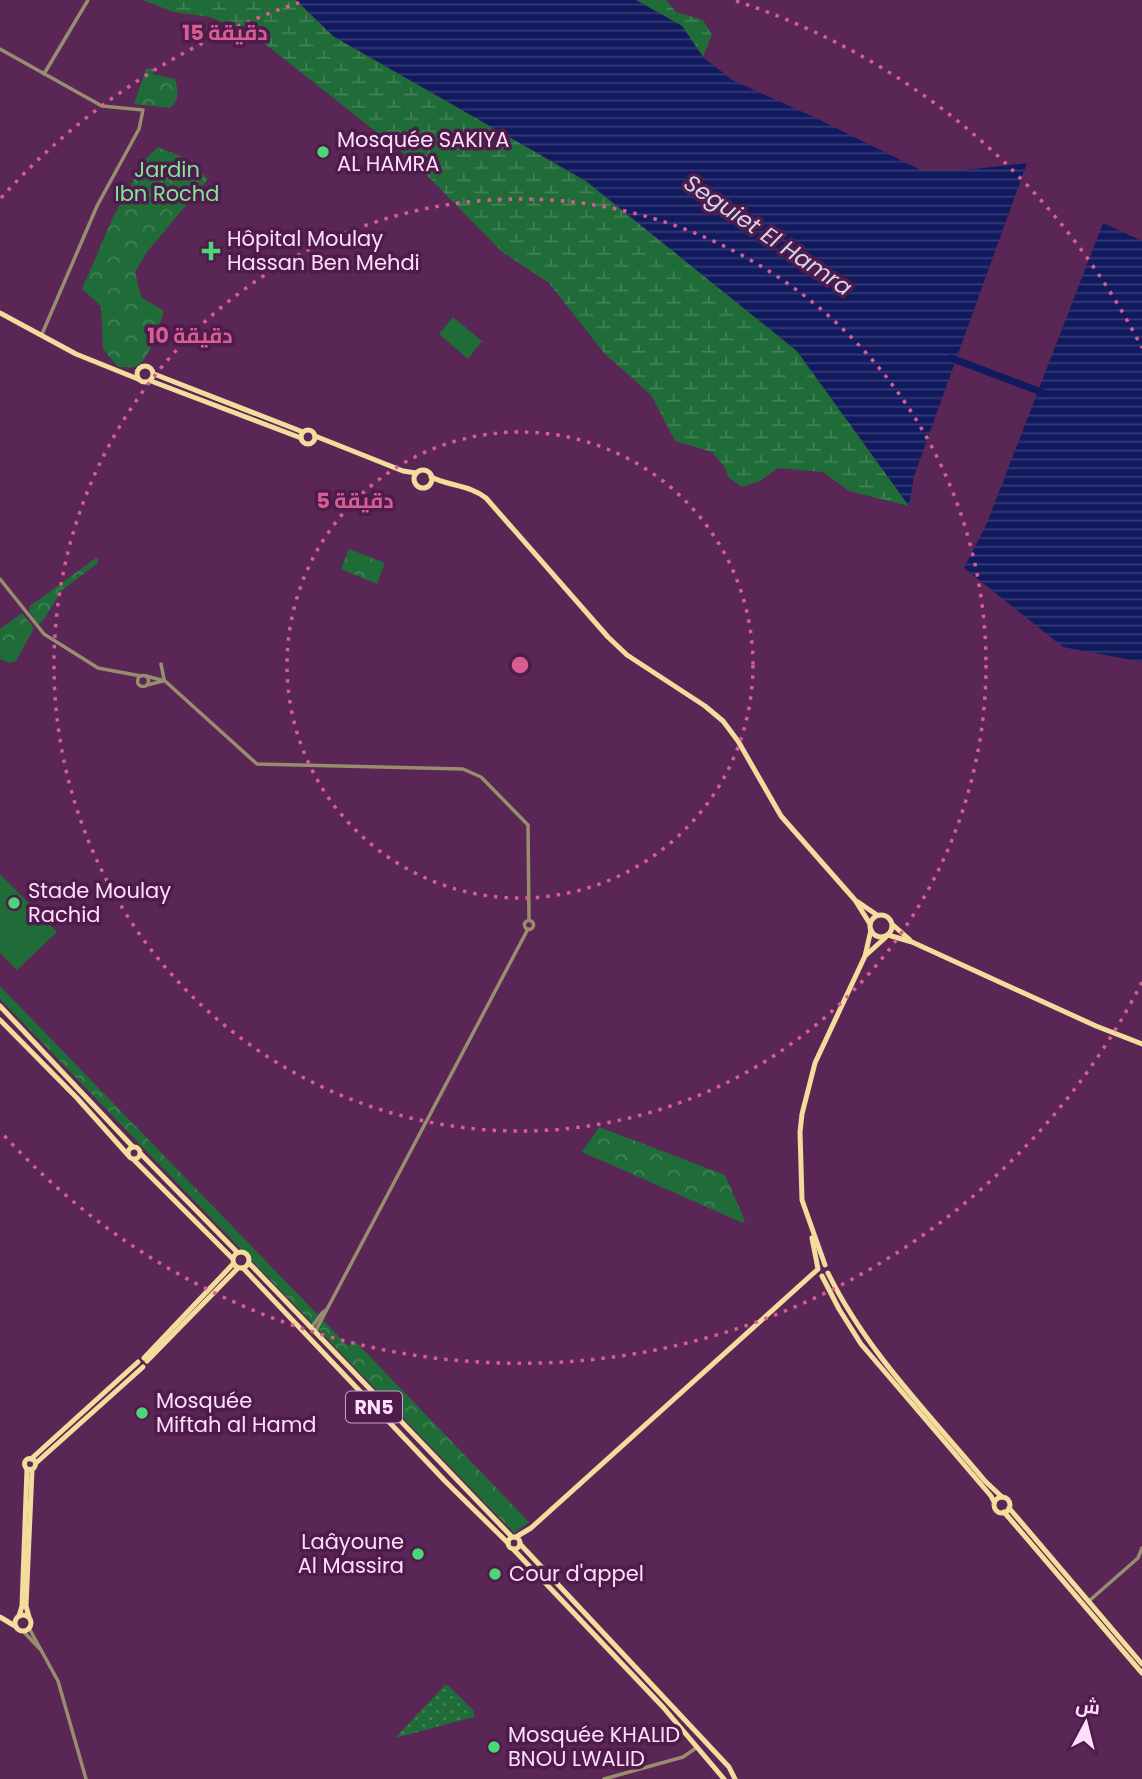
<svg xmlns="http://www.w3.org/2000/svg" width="1142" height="1779" viewBox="0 0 1142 1779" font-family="Poppins,Cairo,sans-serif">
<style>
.wetland{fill:url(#wetland-marsh)}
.park{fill:url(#park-crowns)}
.garden{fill:url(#garden-dots)}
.pitch{fill:#206c38}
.water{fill:url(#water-rules)}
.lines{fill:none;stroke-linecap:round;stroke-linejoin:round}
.river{stroke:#111a5e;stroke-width:7}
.minor{stroke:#988d6e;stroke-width:3.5}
.major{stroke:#f4dc9c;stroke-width:5}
.ring{fill:none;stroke:#d75d93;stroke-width:3.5;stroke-dasharray:3.5 7}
.poi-dot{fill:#4dd676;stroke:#4e1b4b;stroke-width:2.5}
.labels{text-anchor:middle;stroke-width:7;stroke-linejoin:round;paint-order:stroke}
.shield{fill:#4e1b4b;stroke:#c9a4c6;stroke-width:2}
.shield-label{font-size:19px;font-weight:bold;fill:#fedefa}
.poi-label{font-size:21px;fill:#fedefa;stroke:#4e1b4b;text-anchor:start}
.park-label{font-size:21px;fill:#7ce796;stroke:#4e1b4b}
.water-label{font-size:23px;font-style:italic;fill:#cfd6eb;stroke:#4e1b4b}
.centre{fill:#d75d93;stroke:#4e1b4b;stroke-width:3.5}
.ring-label{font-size:21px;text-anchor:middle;font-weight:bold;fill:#d75d93;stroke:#4e1b4b;stroke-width:7;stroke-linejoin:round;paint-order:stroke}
</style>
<defs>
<pattern id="wetland-marsh" width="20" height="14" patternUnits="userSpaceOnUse" patternTransform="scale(1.75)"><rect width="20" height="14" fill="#206c38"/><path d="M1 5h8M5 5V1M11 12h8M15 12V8" fill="none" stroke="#418156"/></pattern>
<pattern id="park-crowns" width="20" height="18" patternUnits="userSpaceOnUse" patternTransform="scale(1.75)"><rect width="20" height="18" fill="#206c38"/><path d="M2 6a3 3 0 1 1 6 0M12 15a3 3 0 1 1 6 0" fill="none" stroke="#418156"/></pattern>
<pattern id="garden-dots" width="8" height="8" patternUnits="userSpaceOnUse" patternTransform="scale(1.75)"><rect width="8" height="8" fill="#206c38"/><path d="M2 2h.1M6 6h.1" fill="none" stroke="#418156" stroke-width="1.8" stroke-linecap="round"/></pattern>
<pattern id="water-rules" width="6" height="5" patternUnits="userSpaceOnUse" patternTransform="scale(1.75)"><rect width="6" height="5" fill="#111a5e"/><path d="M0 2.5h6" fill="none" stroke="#353b76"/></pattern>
</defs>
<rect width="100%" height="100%" fill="#592656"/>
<g class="wetland">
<polygon points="143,0 296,0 333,36 586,181 797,351 909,506 849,491 823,472 778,468 760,481 742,487 729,478 724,466 712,452 675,441 651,395 604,353 549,283 501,251 413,161 260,40 210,17 173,12"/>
<polygon points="636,0 666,0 676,12 703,20 712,35 703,57 682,26"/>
</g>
<g class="park">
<path d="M146 69H153V74L175 79C178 90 180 101 170 108L134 104Z"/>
<path d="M158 147 183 157 208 179 147 252 135 272 141 297 164 311C159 326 150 361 135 367 130 368 123 367 118 367L103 349 101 306 82 289 114 215 145 159Z"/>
<polygon points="349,549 385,563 377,584 341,569"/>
<polygon points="96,558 98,558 98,563 62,590 42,622 38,624 29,611 30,606"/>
<polygon points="22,613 34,628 16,661 10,663 0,659 0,629"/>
<polygon points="0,986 347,1345 350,1345 355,1341 529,1522 514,1533 0,999"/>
<polygon points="599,1127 725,1175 745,1221 743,1223 582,1152"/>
</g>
<polygon class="garden" points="445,1685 449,1686 474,1711 474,1717 395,1738"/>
<g class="pitch">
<polygon points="453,317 482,341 468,359 439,334"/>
<polygon points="0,874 57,932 17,970 0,953"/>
</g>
<g class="water">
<polygon points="296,0 636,0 682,26 703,57 732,80 818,119 921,170 965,170 1027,163 914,476 909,506 797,351 586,181 333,36"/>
<polygon points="1103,223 1142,241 1142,662 1063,647 964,568 987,523"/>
</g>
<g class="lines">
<polyline class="river" points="951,358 1044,393"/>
<g class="minor">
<polyline points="0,49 102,106 143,110 139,129 97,206 42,334"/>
<polyline points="44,74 88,0"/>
<polyline points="0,579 44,634 98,668 141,676"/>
<polyline points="161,664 164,679"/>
<circle cx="143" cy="681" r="5.5"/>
<polyline points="146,676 165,681 257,764 463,769 481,777 528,825 529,920"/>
<polyline points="147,685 163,681"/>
<circle cx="529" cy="925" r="4.5"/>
<polyline points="312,1327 322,1313 326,1310"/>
<polyline points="315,1332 528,929"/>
<polyline points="1089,1601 1138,1558 1142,1548"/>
<polyline points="29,1628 58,1681 86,1779"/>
<polyline points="23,1631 40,1649"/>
<polyline points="604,1779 683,1757 696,1748"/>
</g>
<g class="major">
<polyline points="0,313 76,354 138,379"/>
<circle cx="145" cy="374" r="8"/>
<polyline points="154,374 303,432"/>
<polyline points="151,381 301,438"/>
<circle cx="308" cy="437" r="7"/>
<polyline points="315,436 403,471 416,473"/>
<circle cx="423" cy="479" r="9"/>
<path d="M431 477C449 486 470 485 486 498L608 637 627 655 705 706 723 721 738 741 781 816 855 900 870 924"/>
<polyline points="858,902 877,915"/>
<circle cx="881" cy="926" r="11"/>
<polyline points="893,925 910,940"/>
<polyline points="888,935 912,942 1096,1026 1142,1044"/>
<polyline points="865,956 886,937"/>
<polyline points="0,1006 133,1147"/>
<polyline points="0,1020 77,1098 128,1155"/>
<circle cx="134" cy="1153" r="6"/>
<polyline points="141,1154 237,1252"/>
<polyline points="134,1160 232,1258"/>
<polyline points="812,1238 818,1269"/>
<circle cx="241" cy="1260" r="8"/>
<polyline points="249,1263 512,1537"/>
<polyline points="825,1265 802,1200 800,1132 802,1114 815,1063 865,956 871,930"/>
<polyline points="243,1268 446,1482 508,1543"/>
<path d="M828 1273C866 1351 930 1415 985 1481L1002 1497"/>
<polyline points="822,1276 839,1309 861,1344 991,1496 994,1502"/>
<polyline points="144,1358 233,1264"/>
<polyline points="147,1361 238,1268"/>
<circle cx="30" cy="1464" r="5.5"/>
<polyline points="31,1459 138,1362"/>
<polyline points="36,1463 143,1367"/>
<circle cx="1002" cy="1505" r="8"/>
<polyline points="1009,1508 1142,1664"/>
<polyline points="1004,1512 1142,1673"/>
<circle cx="514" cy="1543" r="6"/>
<polyline points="516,1537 531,1528 817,1270"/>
<polyline points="520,1544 729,1767 735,1779"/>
<polyline points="514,1550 663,1707 724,1779"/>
<circle cx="23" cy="1623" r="8"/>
<polyline points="19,1616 22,1606 27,1469"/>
<polyline points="0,1617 15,1626"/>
<polyline points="29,1617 26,1606 32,1470"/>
</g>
</g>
<g class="ring">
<circle cx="520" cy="665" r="233"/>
<circle cx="520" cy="665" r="466"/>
<path d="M1142 982A698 698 0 0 1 1 1132M1 198A698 698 0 0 1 304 1M736 1A698 698 0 0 1 1142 348"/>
</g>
<g class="poi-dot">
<circle cx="323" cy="152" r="7"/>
<path d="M207.5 240.5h7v7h7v7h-7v7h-7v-7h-7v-7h7z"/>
<circle cx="14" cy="903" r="7"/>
<circle cx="142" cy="1413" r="7"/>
<circle cx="418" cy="1554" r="7"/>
<circle cx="495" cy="1574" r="7"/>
<circle cx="494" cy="1747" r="7"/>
</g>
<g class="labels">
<rect class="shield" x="346" y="1391.5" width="56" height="31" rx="5"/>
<g class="shield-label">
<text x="374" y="1414">RN5</text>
</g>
<g class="poi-label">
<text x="337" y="147">Mosquée SAKIYA<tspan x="337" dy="24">AL HAMRA</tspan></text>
<text x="227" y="246">Hôpital Moulay<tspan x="227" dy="24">Hassan Ben Mehdi</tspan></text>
<text x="28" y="898">Stade Moulay<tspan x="28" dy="24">Rachid</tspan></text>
<text x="156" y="1408">Mosquée<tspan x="156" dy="24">Miftah al Hamd</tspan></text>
<text x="404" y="1549" text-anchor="end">Laâyoune<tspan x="404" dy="24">Al Massira</tspan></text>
<text x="509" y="1581">Cour d'appel</text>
<text x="508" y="1742">Mosquée KHALID<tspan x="508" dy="24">BNOU LWALID</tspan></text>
</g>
<g class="park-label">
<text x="167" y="177">Jardin<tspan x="167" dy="24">Ibn Rochd</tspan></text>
</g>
<g class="water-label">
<text transform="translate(768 235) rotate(34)" y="8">Seguiet El Hamra</text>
</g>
</g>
<circle cx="520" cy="665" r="10" class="centre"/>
<g class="ring-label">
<text x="225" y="40">15 دقيقة</text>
<text x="190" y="343">10 دقيقة</text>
<text x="355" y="508">5 دقيقة</text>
</g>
<g transform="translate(1086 1723) rotate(7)" stroke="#4e1b4b" stroke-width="5" paint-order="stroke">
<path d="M0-5L12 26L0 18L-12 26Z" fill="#fedefa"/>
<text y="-10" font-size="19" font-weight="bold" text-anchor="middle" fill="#fedefa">ش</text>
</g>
</svg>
